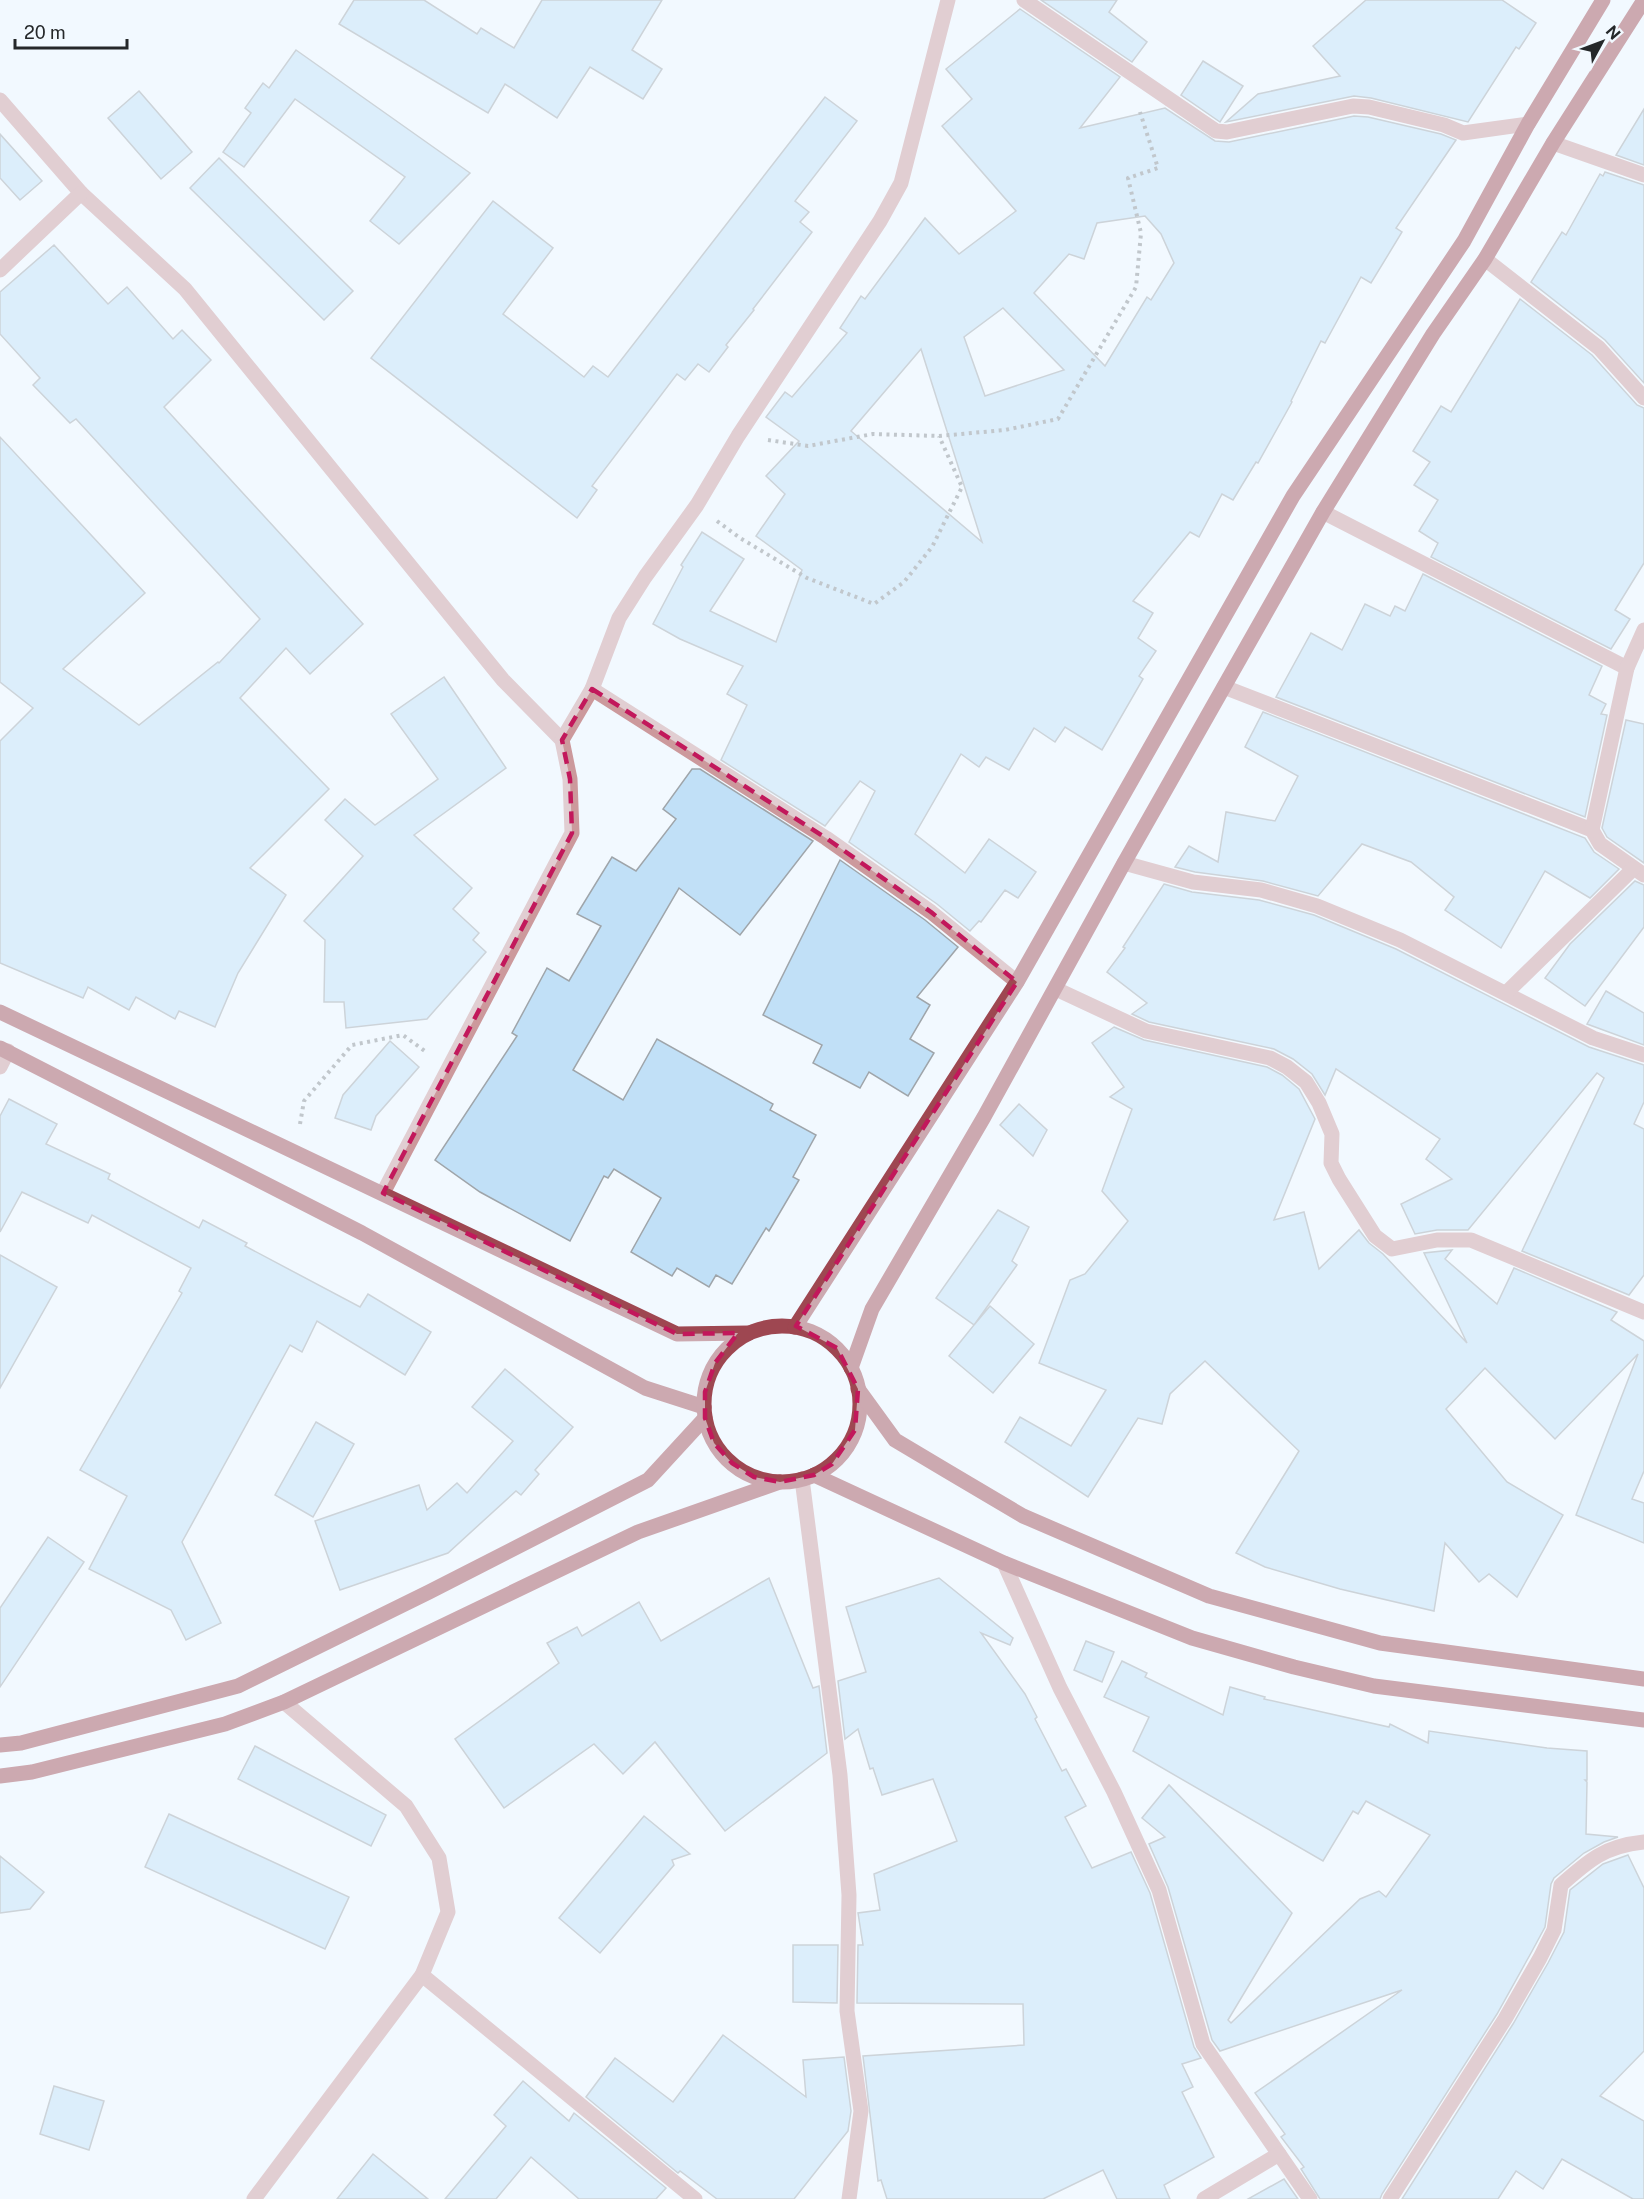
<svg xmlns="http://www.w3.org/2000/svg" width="1644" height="2199" viewBox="0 0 1644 2199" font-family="'Public Sans',sans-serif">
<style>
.building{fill:#c1e0f7;stroke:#9fa5aa;stroke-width:1.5;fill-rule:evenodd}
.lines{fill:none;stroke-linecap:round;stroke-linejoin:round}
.path{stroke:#868a8e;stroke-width:4;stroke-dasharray:3 4.5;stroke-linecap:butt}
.minor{stroke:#cc999c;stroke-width:15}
.major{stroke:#9e4751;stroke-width:15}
.marked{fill:none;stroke:#c2185b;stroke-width:4.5;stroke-dasharray:12 8;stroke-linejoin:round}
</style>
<rect width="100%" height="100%" fill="#f2f9ff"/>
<g class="building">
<polygon points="354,0 424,0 477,34 481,28 514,48 542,0 662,0 632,50 662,69 643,99 590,67 557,118 505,84 488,113 339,24"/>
<polygon points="1041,0 1117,0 1109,12 1147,42 1132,62"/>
<polygon points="1366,0 1502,0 1536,23 1519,49 1516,47 1468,122 1371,98 1354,96 1226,122 1258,94 1340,76 1313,46"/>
<path d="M1020 9 1120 77 1080 128 1165 108 1215 141 1229 142 1354 116 1368 117 1441 134 1456 140 1396 228 1402 232 1371 283 1361 277 1325 343 1321 341 1291 401 1292 402 1258 463 1256 462 1233 500 1222 494 1199 537 1190 532 1133 601 1153 613 1138 638 1156 651 1139 676 1143 679 1102 750 1065 727 1055 742 1034 728 1009 770 986 757 979 767 961 754 915 834 965 873 989 839 1036 872 1018 898 1005 890 981 922 979 921 970 931 937 904 849 842 875 791 860 781 825 826 721 760 747 705 727 694 743 666 680 639 653 624 683 567 681 565 702 532 744 559 710 611 776 642 802 570 756 536 785 494 766 476 799 441 766 417 785 392 792 397 847 333 840 328 861 296 865 299 925 218 959 254 1016 211 942 126 972 99 946 69ZM1145 216 1161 234 1174 263 1151 300 1147 297 1105 366 1034 293 1069 254 1084 259 1097 223ZM1003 308 1064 370 985 396 964 337ZM921 349 982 542 851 431Z"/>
<polygon points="296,50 470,173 399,244 370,221 405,177 295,99 244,167 223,152 251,113 245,108 263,83 269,88"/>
<polygon points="1203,61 1243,86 1220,122 1181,95"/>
<polygon points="139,91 192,152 161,179 108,118"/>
<polygon points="825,97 857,121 795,201 809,212 800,222 812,232 753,309 754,310 726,345 728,347 709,372 698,364 685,380 677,374 592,486 597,490 577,518 371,358 493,201 553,248 503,314 584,377 593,366 608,377"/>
<polygon points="1644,109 1644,165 1616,155"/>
<polygon points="0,134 42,181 20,200 0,178"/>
<polygon points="219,158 353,291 324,320 190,188"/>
<polygon points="1605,172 1644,185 1644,383 1605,340 1531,282 1562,232 1566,235 1600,174 1603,176"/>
<polygon points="54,245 108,304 127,287 173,339 182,330 211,360 164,407 363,624 310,674 286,648 240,698 329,789 250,868 286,895 238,973 215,1027 179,1011 175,1019 136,997 129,1010 88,987 83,998 0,963 0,741 33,708 0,682 0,437 145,593 63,669 139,725 218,662 219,663 260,619 76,419 70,423 33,385 40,378 0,334 0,292"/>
<polygon points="1520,299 1592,355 1637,405 1644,408 1644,563 1615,610 1630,619 1611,649 1431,557 1438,543 1419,531 1438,500 1414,485 1430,462 1413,451 1441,406 1451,412"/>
<polygon points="1423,574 1602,666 1589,695 1606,704 1601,714 1607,715 1585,817 1276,697 1311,633 1342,650 1365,604 1390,616 1395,606 1405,611"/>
<polygon points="444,677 506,768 414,835 472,888 453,909 479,933 473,940 486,952 427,1019 346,1028 344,1002 324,1002 325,940 304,921 363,856 325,820 345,799 375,825 438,779 391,714"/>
<polygon points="1263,712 1585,838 1594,852 1619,869 1590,898 1545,871 1501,948 1445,910 1454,897 1411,862 1362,844 1318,896 1263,881 1195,872 1175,867 1189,846 1218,862 1226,812 1275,821 1298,776 1245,747"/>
<polygon points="1626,720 1644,724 1644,863 1607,837 1602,828"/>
<polygon points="692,769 700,769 813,841 740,935 679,888 573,1070 623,1100 657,1039 773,1104 770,1110 816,1135 793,1177 799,1180 769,1231 766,1228 732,1284 716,1275 709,1287 677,1268 672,1276 631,1252 661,1198 614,1169 608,1178 604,1176 570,1241 480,1192 435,1160 517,1036 512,1033 547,968 569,981 601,926 577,914 612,857 636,871 676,819 663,809"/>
<polygon points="840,860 925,920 958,947 917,997 930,1005 910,1039 934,1053 908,1096 869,1072 860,1088 813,1063 822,1045 763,1015"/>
<polygon points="1635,881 1644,885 1644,927 1585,1006 1545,978 1570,944"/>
<polygon points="1164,884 1192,892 1259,900 1314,915 1396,949 1589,1047 1644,1065 1644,1102 1634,1124 1644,1129 1644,1275 1629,1295 1522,1251 1604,1078 1597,1073 1468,1230 1437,1230 1415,1234 1401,1204 1452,1179 1426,1159 1440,1139 1336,1069 1325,1095 1312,1074 1293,1059 1274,1049 1149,1022 1132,1014 1147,1003 1107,972 1125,948 1123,947"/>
<polygon points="1606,991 1644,1013 1644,1045 1587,1024"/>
<polygon points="1114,1027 1144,1040 1267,1067 1282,1075 1299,1089 1315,1119 1274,1220 1304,1212 1319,1269 1359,1230 1369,1243 1383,1254 1467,1343 1424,1253 1452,1250 1445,1259 1497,1304 1514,1268 1617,1312 1611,1320 1644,1341 1644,1471 1632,1499 1644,1503 1644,1543 1576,1515 1638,1354 1555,1439 1485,1368 1446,1409 1507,1482 1563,1515 1517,1597 1489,1574 1479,1582 1445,1543 1434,1611 1340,1589 1265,1567 1236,1553 1299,1451 1205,1361 1170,1394 1162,1424 1138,1418 1088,1497 1005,1442 1020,1417 1071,1446 1106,1390 1039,1363 1070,1280 1085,1274 1128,1221 1102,1191 1132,1109 1110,1097 1124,1087 1092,1043"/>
<polygon points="390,1041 419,1067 376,1116 371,1130 335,1118 343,1095"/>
<polygon points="9,1099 57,1124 46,1144 110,1174 108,1179 199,1228 203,1220 247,1243 245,1246 360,1307 368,1294 431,1332 405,1375 317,1321 302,1352 290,1345 182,1542 221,1623 186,1640 171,1610 89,1569 127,1496 80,1470 182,1293 179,1291 191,1268 92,1215 88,1223 22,1192 0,1232 0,1116"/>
<polygon points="1019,1104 1047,1130 1033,1156 1000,1125"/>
<polygon points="998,1210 1029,1227 1012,1261 1017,1265 974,1325 990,1306 1034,1344 993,1393 949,1356 974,1325 936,1298"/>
<polygon points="0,1255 57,1287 0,1388"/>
<polygon points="505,1369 573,1427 535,1470 539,1474 521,1495 516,1491 448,1553 340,1590 315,1521 419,1485 427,1510 457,1483 467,1493 513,1441 472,1407"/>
<polygon points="316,1422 354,1444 313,1517 275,1495"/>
<polygon points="48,1537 84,1562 0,1687 0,1608"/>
<polygon points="769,1578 813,1688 819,1686 827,1753 725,1831 655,1742 623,1774 594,1744 504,1808 455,1739 559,1663 547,1643 577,1627 582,1636 639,1602 661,1641"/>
<polygon points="939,1578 1013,1638 1010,1645 981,1633 1025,1694 1037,1717 1035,1719 1062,1771 1066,1769 1086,1806 1065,1817 1092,1868 1131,1852 1150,1893 1194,2047 1201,2058 1182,2064 1193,2087 1182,2092 1214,2157 1164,2185 1170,2199 1117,2199 1103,2170 1043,2199 887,2199 881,2180 878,2181 863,2056 1024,2045 1023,2004 857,2003 858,1945 863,1945 858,1913 880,1910 874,1874 957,1841 933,1779 882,1795 873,1768 870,1769 858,1729 845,1739 838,1681 866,1672 846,1607"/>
<polygon points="1086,1641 1114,1652 1102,1682 1074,1670"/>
<polygon points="1122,1661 1147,1673 1145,1677 1223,1715 1230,1687 1265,1697 1264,1699 1389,1727 1390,1724 1428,1743 1429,1731 1547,1748 1587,1751 1587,1780 1585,1780 1587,1782 1586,1834 1618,1837 1604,1842 1584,1853 1554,1878 1551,1884 1545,1927 1531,1953 1497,2014 1382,2194 1380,2199 1320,2199 1301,2169 1304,2167 1281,2137 1285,2134 1255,2093 1402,1990 1220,2051 1212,2040 1168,1887 1149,1844 1165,1837 1142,1818 1169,1785 1292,1913 1228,2020 1231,2023 1360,1899 1379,1891 1386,1897 1430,1835 1366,1801 1358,1814 1353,1811 1323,1861 1133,1751 1149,1717 1104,1697"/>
<polygon points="255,1746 386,1815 371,1846 238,1779"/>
<polygon points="169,1814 349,1897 325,1949 145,1867"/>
<polygon points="644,1816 690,1854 672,1860 674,1865 600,1953 559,1918"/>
<polygon points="1628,1855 1644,1888 1644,2051 1600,2096 1644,2121 1644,2199 1633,2199 1562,2159 1543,2189 1516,2171 1498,2199 1402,2199 1513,2024 1548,1963 1564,1932 1570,1890 1603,1864"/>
<polygon points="0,1856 44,1892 30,1909 0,1913"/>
<polygon points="793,1945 838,1945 837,2003 793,2002"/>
<polygon points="723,2035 806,2097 803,2060 844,2057 851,2111 848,2131 794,2199 717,2199 680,2171 678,2173 586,2097 615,2058 673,2102"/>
<polygon points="523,2081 569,2121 574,2113 666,2188 656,2199 579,2199 531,2157 496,2199 445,2199 506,2126 494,2115"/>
<polygon points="54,2086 104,2101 89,2150 40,2134"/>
<polygon points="373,2154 428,2199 337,2199"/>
<polygon points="1284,2179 1298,2199 1248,2199"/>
</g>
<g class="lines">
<g class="path">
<polyline points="768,440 808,446 873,434 939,436 1005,430 1058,419 1136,287 1141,233 1128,178 1158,168 1140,112"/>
<polyline points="717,521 740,538 807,578 874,604 904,582 932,547 962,487 939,436"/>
<polyline points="300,1124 304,1101 352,1045 403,1035 426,1052"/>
</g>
<g class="minor">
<polyline points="1024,0 1216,131 1227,132 1353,106 1369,107 1444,125 1463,133 1528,124"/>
<polyline points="0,100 81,193 185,289 503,680 562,740 570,779 572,833 383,1193"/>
<polyline points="1553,143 1644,175"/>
<polyline points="1485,259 1599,348 1644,398"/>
<polyline points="0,270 81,193"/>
<polyline points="1323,512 1627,668"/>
<polyline points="1224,687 1592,830 1600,844 1644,875"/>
<polyline points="592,689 826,838 931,912 1017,982"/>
<polyline points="562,740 592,689 619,618 645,577 697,505 738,436 880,221 901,183 948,0"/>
<polyline points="1592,830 1627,668 1644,630"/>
<polyline points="1124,863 1193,882 1261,890 1317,906 1400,940 1593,1038 1644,1055"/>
<polyline points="1056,989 1146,1031 1270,1058 1287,1067 1306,1082 1319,1103 1332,1134 1331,1163 1339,1179 1375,1236 1392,1249 1437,1240 1471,1240 1644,1312"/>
<polyline points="1506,993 1633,869"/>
<polyline points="0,1067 8,1051"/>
<polyline points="802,1479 840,1775 849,1895 847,2011 861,2111 849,2199"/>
<polyline points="1004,1563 1060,1688 1114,1792 1159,1890 1203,2044 1310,2199"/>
<polyline points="422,1975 695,2199"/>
<polyline points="254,2199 422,1975 448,1912 439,1858 406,1806 284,1702"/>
<polyline points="1204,2199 1279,2154"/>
<path d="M1390 2199 1505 2019 1540 1958 1554 1930 1561 1885C1589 1860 1605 1846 1644 1842"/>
</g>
<g class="major">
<polyline points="0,1012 677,1334 749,1333"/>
<polyline points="0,1048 362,1233 645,1388 704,1407"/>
<circle cx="782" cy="1404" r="78"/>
<polyline points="795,1327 1017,982 1293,496 1464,241 1528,124 1603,0"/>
<polyline points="851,1368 872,1309 984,1117 1124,863 1323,512 1433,334 1485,259 1553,143 1644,0"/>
<polyline points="858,1389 895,1440 947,1471 1023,1516 1209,1596 1380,1643 1644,1679"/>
<polyline points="814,1475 1004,1563 1192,1638 1294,1667 1374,1686 1644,1720"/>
<polyline points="0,1745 21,1743 238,1686 429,1592 648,1480 705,1418"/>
<polyline points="0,1776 32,1772 225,1724 284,1702 638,1532 780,1482"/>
</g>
</g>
<path d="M0 0H1644V2199H0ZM592 689 826 838 931 912 1017 982 796 1326 837 1348 858 1389 855 1430 832 1464 814 1475 780 1482 754 1477 732 1463 714 1443 705 1418V1392L715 1363 738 1333 677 1334 383 1193 572 833 570 779 562 740Z" fill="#f2f9ff" fill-opacity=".55" fill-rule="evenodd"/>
<path class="marked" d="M592 689 826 838 931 912 1017 982 796 1326 837 1348 858 1389 855 1430 832 1464 814 1475 780 1482 754 1477 732 1463 714 1443 705 1418V1392L715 1363 738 1333 677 1334 383 1193 572 833 570 779 562 740Z"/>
<g transform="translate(1602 42) rotate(49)" stroke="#f2f9ff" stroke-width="4.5" paint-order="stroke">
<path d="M0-4.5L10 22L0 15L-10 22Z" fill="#25282a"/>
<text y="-9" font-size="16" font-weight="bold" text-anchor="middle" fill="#25282a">N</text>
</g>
<path d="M15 39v9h112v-9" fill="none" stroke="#25282a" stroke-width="3"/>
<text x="24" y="39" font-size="18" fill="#25282a" stroke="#f2f9ff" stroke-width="4.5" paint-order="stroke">20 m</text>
</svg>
